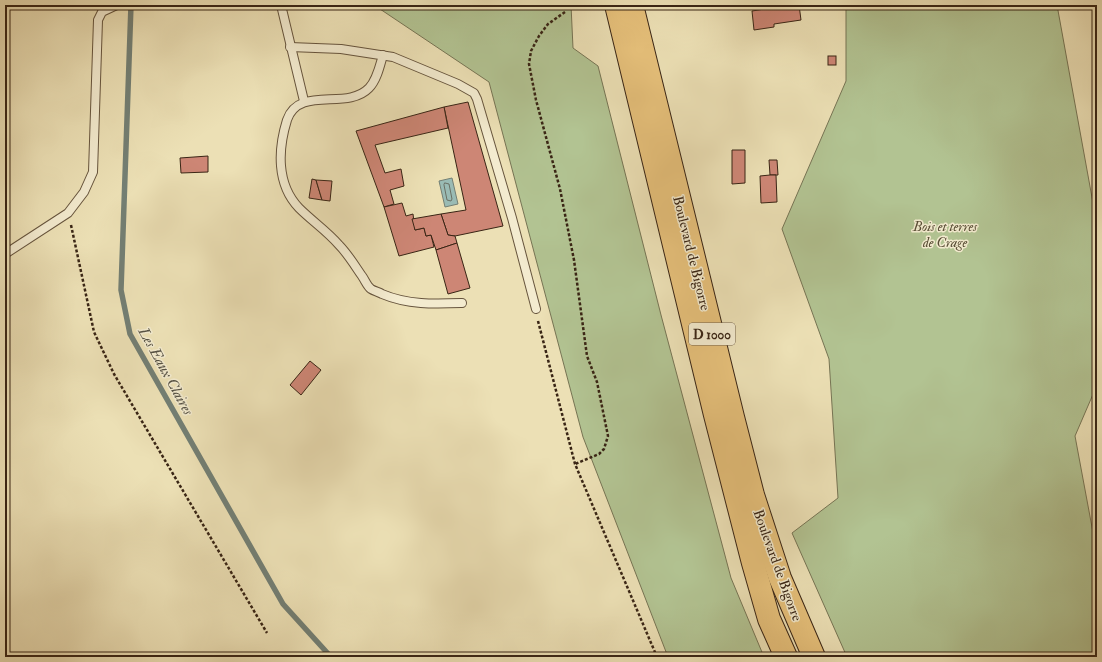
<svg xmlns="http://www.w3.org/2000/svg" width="1102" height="662" viewBox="0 0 1102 662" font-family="'IM FELL Double Pica',serif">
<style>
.green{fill:#b2c392;stroke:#767454}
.water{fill:#9abbb4;stroke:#737f74}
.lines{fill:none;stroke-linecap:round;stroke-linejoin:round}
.shore{stroke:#6a7064;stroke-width:1}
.stream{stroke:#737f74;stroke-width:5.5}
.building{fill:#cd8675;stroke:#392515}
.lane-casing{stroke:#66543d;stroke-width:10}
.primary-casing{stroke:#392515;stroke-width:24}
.path{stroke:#392515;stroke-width:2.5;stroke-dasharray:3 2;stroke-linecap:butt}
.lane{stroke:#f3ebcf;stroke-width:8}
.primary{stroke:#e6c07a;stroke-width:22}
.labels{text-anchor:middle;stroke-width:3;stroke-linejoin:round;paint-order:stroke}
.shield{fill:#f3ebcf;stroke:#71604d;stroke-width:1}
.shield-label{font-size:13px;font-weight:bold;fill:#392515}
.park-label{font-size:14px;font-style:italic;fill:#574c34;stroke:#f3ebcf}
.street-label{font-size:14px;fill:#392515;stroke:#f3ebcf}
.water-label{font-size:15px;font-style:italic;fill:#565245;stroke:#f3ebcf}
</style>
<rect width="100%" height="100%" fill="#ece0b5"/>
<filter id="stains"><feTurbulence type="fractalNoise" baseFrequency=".005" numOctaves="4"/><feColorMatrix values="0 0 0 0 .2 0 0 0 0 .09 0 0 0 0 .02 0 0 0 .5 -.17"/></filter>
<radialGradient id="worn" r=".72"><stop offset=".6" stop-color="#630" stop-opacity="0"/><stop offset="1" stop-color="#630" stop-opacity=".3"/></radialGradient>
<g class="green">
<polygon points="374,5 571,5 573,48 598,66 661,315 731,578 764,657 668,657 583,437 489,82"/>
<polygon points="846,5 1057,5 1097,225 1097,385 1075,436 1097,554 1097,657 847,657 792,533 838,498 829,359 782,229 846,81"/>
</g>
<polygon class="water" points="452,178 458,204 445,207 439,181"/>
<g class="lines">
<polygon class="shore" points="445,183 449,184 452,199 451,201 447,200 444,185"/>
<polyline class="stream" points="131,5 121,290 130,334 283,604 331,657"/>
</g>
<g class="building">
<polygon points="790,5 799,5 801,20 774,24 774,27 754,30 752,11"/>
<rect x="828" y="56" width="8" height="9"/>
<polygon points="468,102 503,226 455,236 448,235 441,214 466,210 444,107"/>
<polygon points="444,107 448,128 375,145 385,173 401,169 404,186 390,190 394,204 384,207 356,131"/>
<polygon points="732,150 745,150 745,183 732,184"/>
<polygon points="208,156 208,172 181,173 180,158"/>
<polygon points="769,160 777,160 778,175 770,175"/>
<polygon points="770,175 776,175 777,202 761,203 760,176"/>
<polygon points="312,179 316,180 322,200 309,198"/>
<polygon points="316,180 332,181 330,201 322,200"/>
<polygon points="402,203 406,216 413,214 415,230 424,228 426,236 431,235 434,247 399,256 384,207"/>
<polygon points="441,214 448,235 455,236 457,243 436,250 431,235 426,236 424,228 415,230 412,219"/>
<polygon points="457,243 470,288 448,294 436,250"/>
<polygon points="310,361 321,370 301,395 290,385"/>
</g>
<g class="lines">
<g class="lane-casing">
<g id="lane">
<polyline points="281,5 304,101"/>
<polyline points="290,47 341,49 393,57 458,84 474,93 477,99 512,218 536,309"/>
<path d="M383 55C380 65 377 80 369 88 347 111 299 85 287 120 278 149 276 184 299 208 312 221 327 231 339 245 348 254 355 266 362 276 365 280 367 286 371 289 374 291 379 292 382 294 408 305 434 304 462 303"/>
<polyline points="5,254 68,213 84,192 93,172 98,20 102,12 117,5"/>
</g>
</g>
<g class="primary-casing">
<g id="primary">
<polyline points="616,5 715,415 753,563 769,619 786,657"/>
<polyline points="632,5 733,417 753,495 780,578 814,657"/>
</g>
</g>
<g class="path">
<polyline points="565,12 548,24 539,36 531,51 529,64 536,100 560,189 574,260 587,356 597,382 608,436 604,449 599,454 575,464"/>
<polyline points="71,225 94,332 114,374 267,633"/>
<polyline points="538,321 575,464 657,657"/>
</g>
<use href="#lane" class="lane"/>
<use href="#primary" class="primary"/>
</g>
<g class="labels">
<rect class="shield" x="689" y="323" width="46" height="22" rx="3"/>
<g class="shield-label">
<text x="712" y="339">D 1000</text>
</g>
<g class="park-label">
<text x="945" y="231">Bois et terres<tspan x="945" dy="16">de Crage</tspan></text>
</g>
<g class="street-label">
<text transform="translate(692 253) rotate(76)" y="5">Boulevard de Bigorre</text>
<text transform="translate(778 565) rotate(70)" y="5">Boulevard de Bigorre</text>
</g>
<g class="water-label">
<text transform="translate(166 371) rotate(61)" y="5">Les Eaux Claires</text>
</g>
</g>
<rect width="1102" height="662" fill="none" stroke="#ece0b5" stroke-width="20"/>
<rect x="6" y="6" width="1090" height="650" fill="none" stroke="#392515" stroke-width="2"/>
<rect x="10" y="10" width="1082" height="642" fill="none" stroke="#392515"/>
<rect width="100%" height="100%" filter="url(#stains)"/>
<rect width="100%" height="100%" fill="url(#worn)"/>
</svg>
